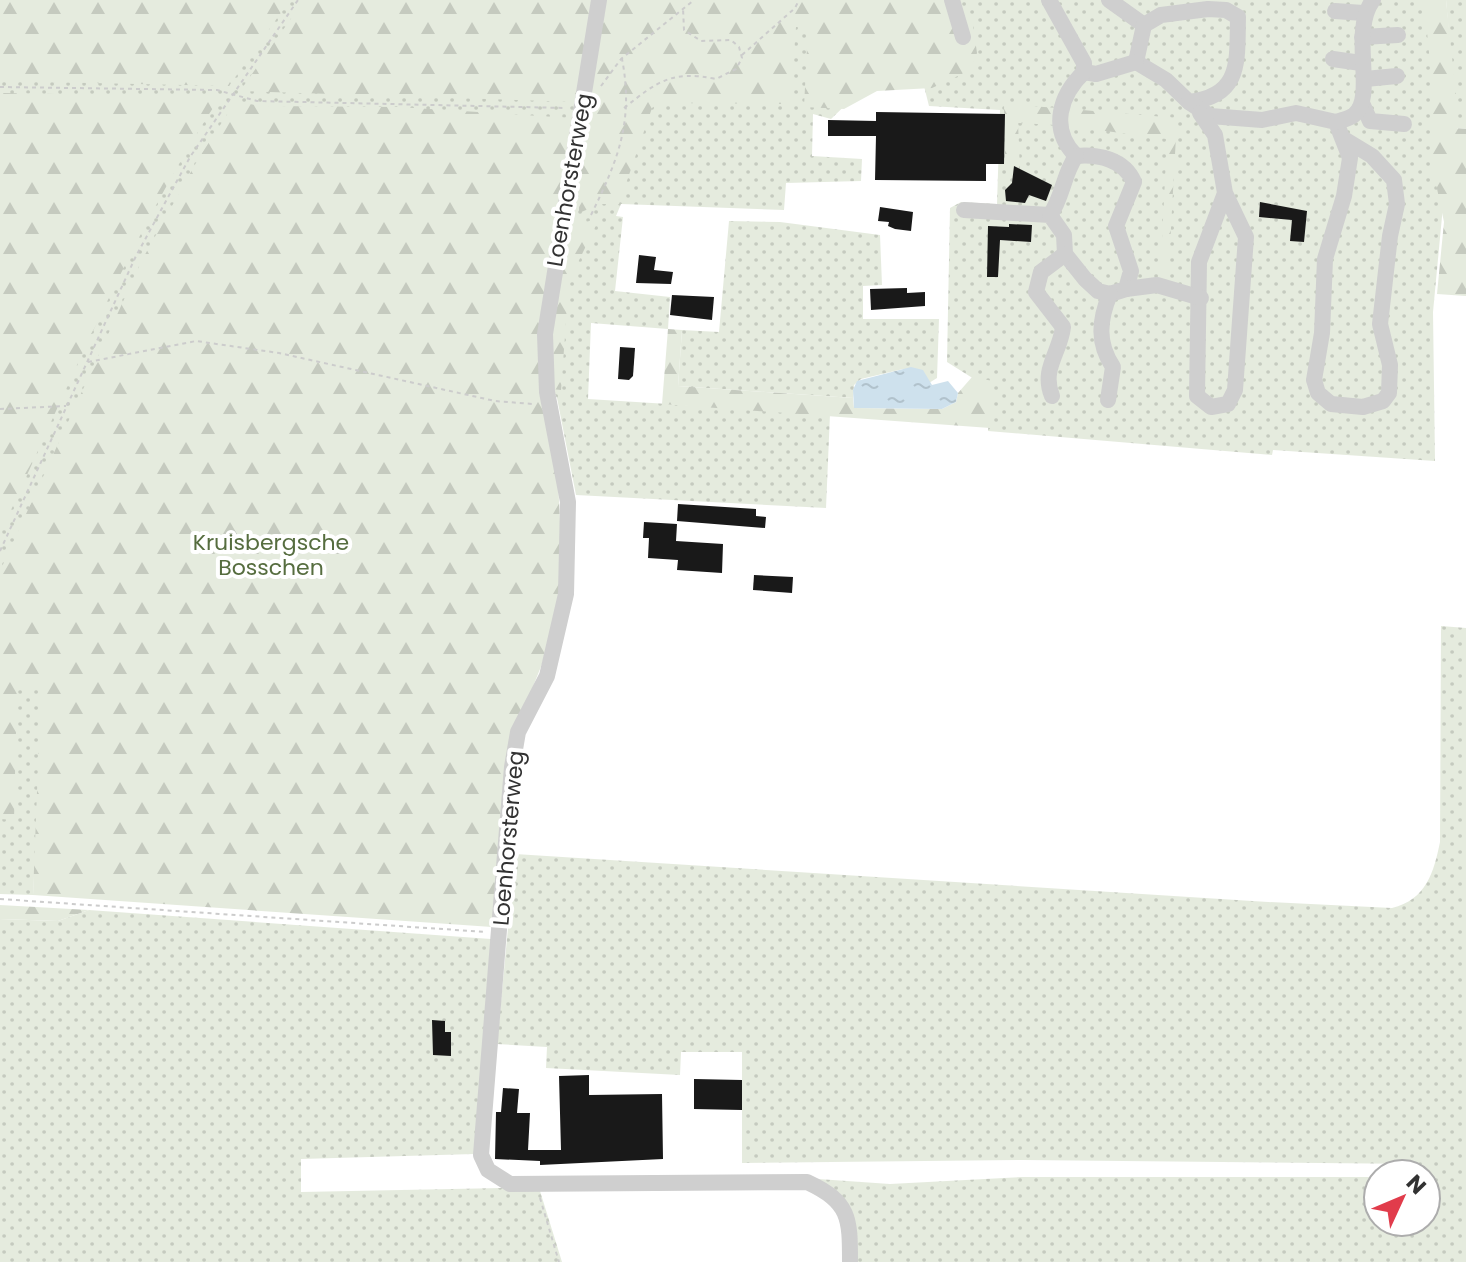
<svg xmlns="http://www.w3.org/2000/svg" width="1466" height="1262" viewBox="0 0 1466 1262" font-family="Poppins,sans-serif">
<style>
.grass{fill:url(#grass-dots)}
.forest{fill:url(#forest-firs)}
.water{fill:url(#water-ripples)}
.building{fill:#191919}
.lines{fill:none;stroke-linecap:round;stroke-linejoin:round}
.path{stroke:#ccc;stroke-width:2;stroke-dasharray:4 4;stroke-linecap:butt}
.minor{stroke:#cfcfcf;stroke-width:16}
.labels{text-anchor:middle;stroke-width:8;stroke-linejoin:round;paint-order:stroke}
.street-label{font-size:22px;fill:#323232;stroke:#fff}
.park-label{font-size:22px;fill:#566d3f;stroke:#fff}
</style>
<defs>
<pattern id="grass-dots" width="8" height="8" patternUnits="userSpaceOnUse" patternTransform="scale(2)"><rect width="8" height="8" fill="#e5ebde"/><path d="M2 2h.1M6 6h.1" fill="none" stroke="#c5cabf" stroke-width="1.8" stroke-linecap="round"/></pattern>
<pattern id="forest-firs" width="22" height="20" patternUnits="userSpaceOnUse" patternTransform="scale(2)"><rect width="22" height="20" fill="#e5ebde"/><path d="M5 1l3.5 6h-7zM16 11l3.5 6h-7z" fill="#c5cabf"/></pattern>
<pattern id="water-ripples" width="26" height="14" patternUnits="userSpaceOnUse" patternTransform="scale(2)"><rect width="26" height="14" fill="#cee1ed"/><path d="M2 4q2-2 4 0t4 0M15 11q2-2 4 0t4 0" fill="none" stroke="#b1c2cc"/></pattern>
</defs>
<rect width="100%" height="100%" fill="#fff"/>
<g class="grass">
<polygon points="0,0 1442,0 1456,115 1446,0 1466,0 1466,129 1457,128 1443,206 1433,312 1435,461 1273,450 1272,455 988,431 990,389 947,362 950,208 961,202 997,204 1000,110 929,106 924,86 863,88 831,119 813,114 812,156 862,159 861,181 786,183 784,210 621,204 616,216 623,217 615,291 670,297 668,329 591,323 588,399 830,414 826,508 576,495 557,398 552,389 562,378 34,877 33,895 0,894"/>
<polygon points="729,221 780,222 880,235 882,285 863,286 863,319 939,319 937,378 929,383 903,369 861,379 854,385 853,398 678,386 682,330 719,332"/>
<path d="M1441 626 1466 628V1262H857C855 1220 856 1203 818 1179L890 1184 1021 1177H1378V1222H1426L1427 1177 1421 1164 1023 1160 742 1163V1052H681L680 1075 546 1068 547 1047 497 1044 515 854 1268 902 1392 908C1426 900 1434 872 1440 842Z"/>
<polygon points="89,910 491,939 474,1154 301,1159 301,1192 502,1188 540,1191 562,1262 0,1262 0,919 58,921"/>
</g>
<g class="forest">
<polygon points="0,0 290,0 229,86 0,81"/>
<polygon points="304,0 593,0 576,102 240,91"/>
<polygon points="605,0 959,0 973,25 977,53 973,64 962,74 932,88 877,91 844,109 804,107 808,28 796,27 790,104 658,103 652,108 619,204 600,204 579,213 579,167"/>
<polygon points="1424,0 1446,0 1457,104 1456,128 1466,129 1466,296 1437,294 1444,222 1430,155 1432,84"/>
<path d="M0 93 220 97C131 234 69 385 0 534Z"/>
<polygon points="235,102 264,106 398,107 572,118 547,274 561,538 559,598 542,664 530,694 492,927 33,895 41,689 17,687 14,820 0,819 0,571 142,260 197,161"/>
<polygon points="1004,104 1058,108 1056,125 1018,123 1020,171 1000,168 1005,166"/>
<polygon points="1070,109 1177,118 1168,282 1160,281 1167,139 1067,126"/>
<polygon points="600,217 569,281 561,390 552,389 555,302 568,229"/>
<polygon points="668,329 682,330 678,386 853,398 854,408 942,409 956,402 958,393 972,377 993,381 990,428 662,404"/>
<polygon points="0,905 89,910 58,921 0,919"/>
</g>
<polygon class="water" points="911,367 923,370 932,385 948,381 958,393 956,402 942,409 854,408 853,390 857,381"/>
<g class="building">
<polygon points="876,112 1005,114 1004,164 986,164 986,181 875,180 876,136 828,136 828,120 876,121"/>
<polygon points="1014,166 1052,185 1046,201 1029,195 1025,203 1006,201 1005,190 1012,183"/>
<polygon points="1260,202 1307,211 1304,242 1290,241 1292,220 1259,217"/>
<polygon points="880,207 913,212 911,231 895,229 888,226 889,222 878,221"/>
<polygon points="1009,224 1032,225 1031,242 1000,240 998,277 987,277 988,226 1009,227"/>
<polygon points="639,255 656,257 654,270 673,272 671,284 636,283"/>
<polygon points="907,288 907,293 925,292 925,306 871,310 870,289"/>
<polygon points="672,295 714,297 712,320 670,315"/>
<polygon points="620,347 635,348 633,376 629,380 618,379"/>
<polygon points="678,504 756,509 756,516 766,517 765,528 677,521"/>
<polygon points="644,522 677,524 676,541 723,544 722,573 677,570 678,560 648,558 649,538 643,538"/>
<polygon points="754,575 793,577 792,593 753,590"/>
<polygon points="432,1020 445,1021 445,1032 451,1032 451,1056 433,1055"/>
<polygon points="589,1075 589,1095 662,1094 663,1159 540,1165 540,1161 495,1159 496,1112 501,1112 503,1088 519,1089 517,1113 530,1113 528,1150 561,1150 559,1076"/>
<polygon points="694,1079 742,1080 742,1110 694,1109"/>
</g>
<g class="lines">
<g class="path">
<polyline points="742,55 795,8 799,0"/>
<polyline points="601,86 621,59 694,0"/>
<polyline points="0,87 217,90 257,101 565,108"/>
<path d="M624 108C658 81 672 70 716 79L736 69 742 58 739 47 731 40 701 41 684 30 683 8"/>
<path d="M591 215C618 160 634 121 622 59"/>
<polyline points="88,362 196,341 279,353 495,401 533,404"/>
<polyline points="0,409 66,406"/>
<polyline points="0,551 136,256 190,157 298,0"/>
<polyline points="0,899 486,932"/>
<polyline points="540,1198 559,1262"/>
</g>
<g class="minor">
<path d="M599 0 545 334 547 392 568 502 566 594 547 676 518 732 512 767 481 1155 488 1170 510 1184 807 1182C850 1202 850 1218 850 1262"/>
<polyline points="952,0 963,37"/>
<polyline points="1109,0 1144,25"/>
<path d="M1208 9 1226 10 1238 17C1237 61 1242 96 1189 102L1166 80 1136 62 1144 25 1161 15Z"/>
<polyline points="1335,11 1363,13"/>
<polyline points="1362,37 1398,35"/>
<polyline points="1333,59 1361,63"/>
<polyline points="1084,72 1096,74 1136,62"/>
<polyline points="1365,79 1397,76"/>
<polyline points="1189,102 1210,116 1262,120 1296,113 1336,122 1350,158 1344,196 1325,259 1322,333 1314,380 1318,393 1331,404 1363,407 1383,401 1389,393 1390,365 1380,324 1390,236 1397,204 1394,180 1372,156 1344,139"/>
<polyline points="1362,103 1370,121 1404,124"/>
<polyline points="1200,113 1215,135 1225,193 1246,237 1235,390 1228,404 1211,407 1197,396 1199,262 1225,193"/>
<path d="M1336 122C1341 120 1349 119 1354 115 1377 97 1349 32 1373 0"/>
<path d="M964 210 1050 215 1064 235 1065 254 1085 279 1098 291 1110 294 1126 289 1131 271 1116 226 1134 182C1124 159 1098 154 1076 156 1049 129 1060 95 1084 72V63L1049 0"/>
<path d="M1050 215C1063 197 1063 175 1076 156"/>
<polyline points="1126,289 1157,285 1201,298"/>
<path d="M1052 396C1041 369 1060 353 1063 327L1036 292 1041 272 1065 254"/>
<path d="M1108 400 1113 367C1097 343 1099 320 1110 294"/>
</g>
</g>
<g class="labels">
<g class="street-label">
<text transform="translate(569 180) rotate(-80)" y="8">Loenhorsterweg</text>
<text transform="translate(508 838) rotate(-85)" y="8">Loenhorsterweg</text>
</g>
<g class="park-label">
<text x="271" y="550">Kruisbergsche<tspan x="271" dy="25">Bosschen</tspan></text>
</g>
</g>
<g transform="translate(1402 1198) rotate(46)"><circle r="38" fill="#ffffff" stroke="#adadad" stroke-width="2"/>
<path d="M0-6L14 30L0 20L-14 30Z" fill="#e13c4b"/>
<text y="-12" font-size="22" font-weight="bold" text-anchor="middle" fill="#323232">N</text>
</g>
</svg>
